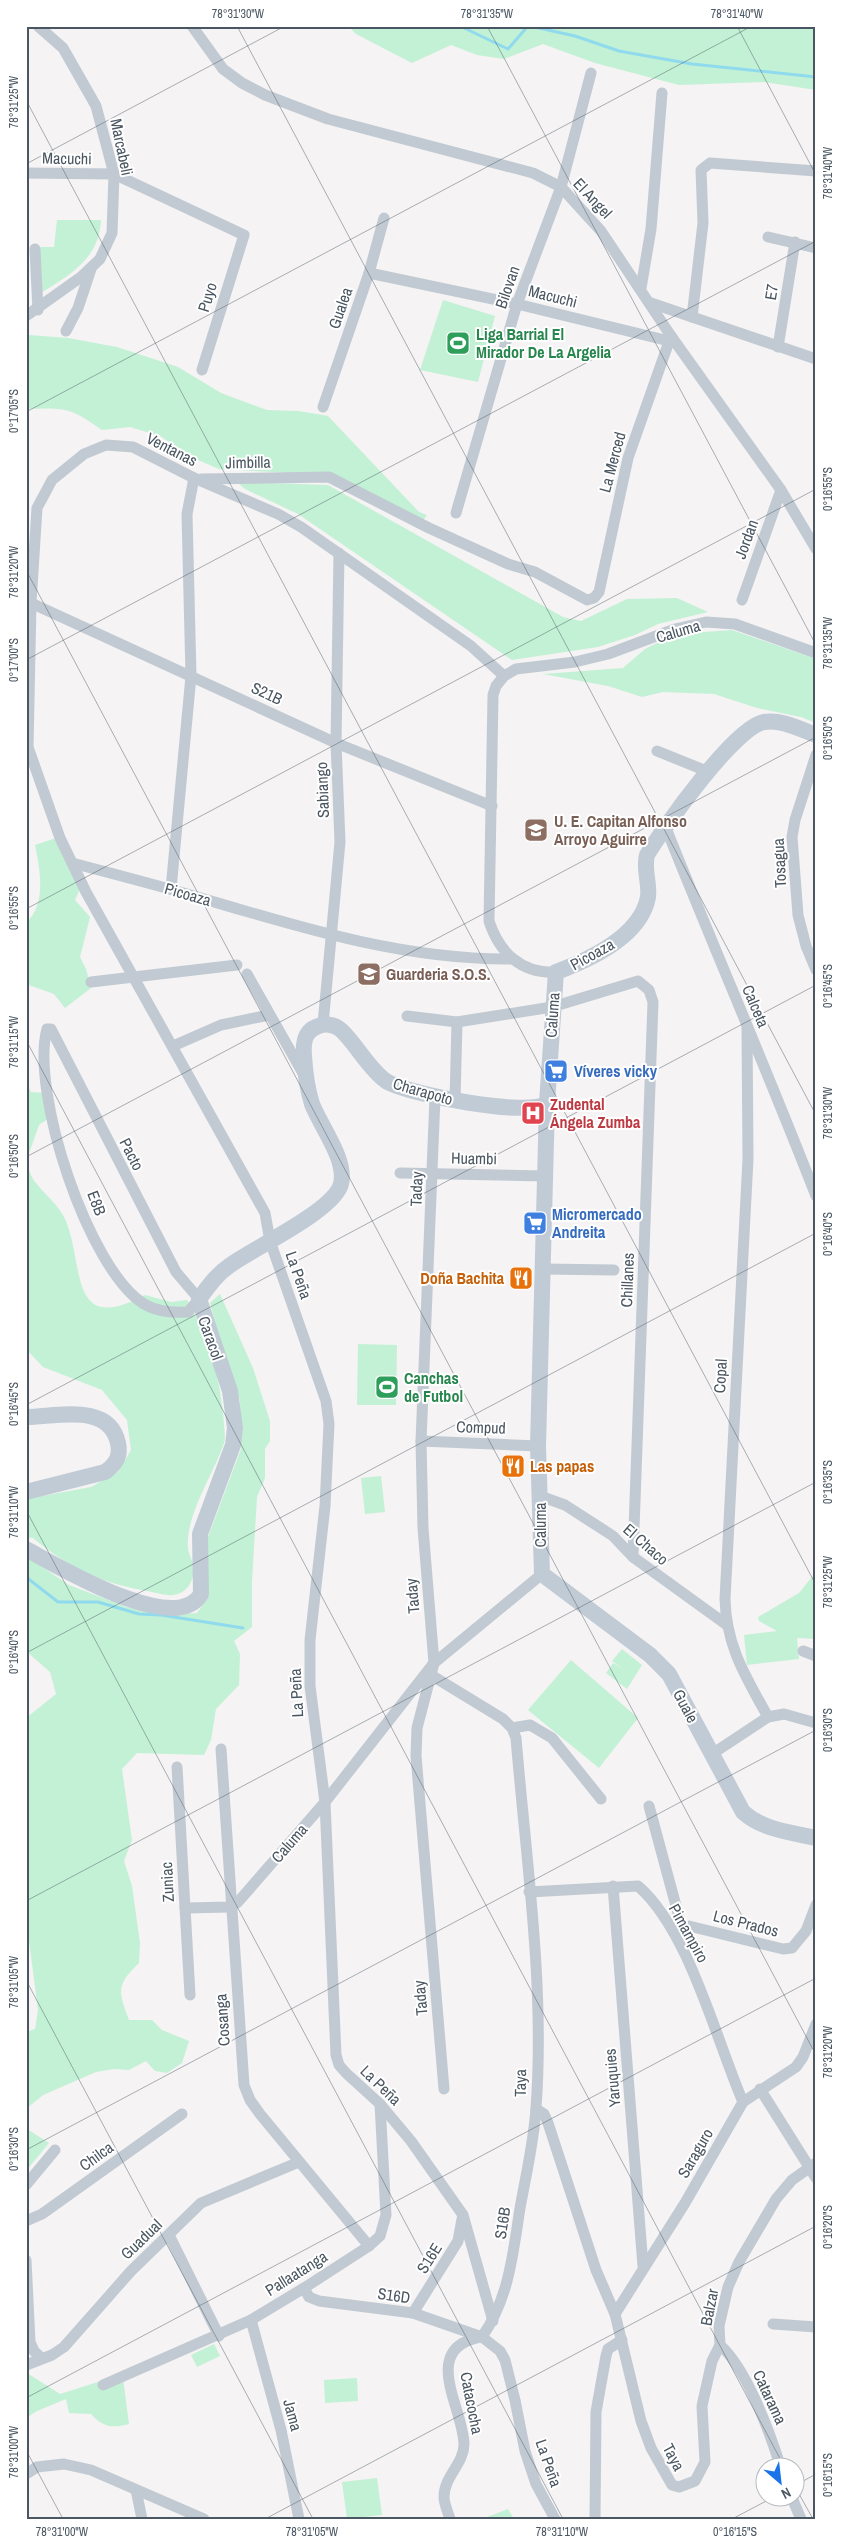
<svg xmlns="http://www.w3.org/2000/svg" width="842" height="2545" viewBox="0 0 842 2545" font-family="'Archivo Narrow',sans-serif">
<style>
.green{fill:#c3f1d5}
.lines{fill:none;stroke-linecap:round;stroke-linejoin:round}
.stream{stroke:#90daee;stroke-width:3}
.street{stroke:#c1cad2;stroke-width:11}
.secondary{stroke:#c1cbd6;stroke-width:16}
.ticks{fill:none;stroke:#4a5661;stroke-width:1;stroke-opacity:0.45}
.labels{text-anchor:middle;stroke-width:4;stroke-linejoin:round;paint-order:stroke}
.street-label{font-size:16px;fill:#4a5661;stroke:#fff}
.leisure-label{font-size:16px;font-weight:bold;fill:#27864d;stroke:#fff;text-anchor:start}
.education-label{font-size:16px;font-weight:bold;fill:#785e54;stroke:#fff;text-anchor:start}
.shop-label{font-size:16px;font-weight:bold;fill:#366cbe;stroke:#fff;text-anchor:start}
.health-label{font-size:16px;font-weight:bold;fill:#be3a42;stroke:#fff;text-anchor:start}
.food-label{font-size:16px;font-weight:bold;fill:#c56008;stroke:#fff;text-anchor:end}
.neatline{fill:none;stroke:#4a5661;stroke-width:2}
.ticks-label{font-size:12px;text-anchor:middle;fill:#4a5661}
</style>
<rect width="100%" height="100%" fill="#f5f3f3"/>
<g class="green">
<polygon points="348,26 816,26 816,90 764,82 679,85 595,63 543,44 504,59 477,55 451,45 412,63 356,34"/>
<path d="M57 220H101C99 259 70 275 39 294L38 247H54Z"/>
<polygon points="443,300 495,316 478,382 420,370"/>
<path d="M29 335 68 338 117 347 178 367 221 393 267 410 299 411 328 416 419 512 427 515 421 523 330 475 219 469 198 460 160 436 130 427 102 430C69 407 66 408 26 409V336Z"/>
<polygon points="237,482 328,485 563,617 581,621 627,599 677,598 708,612 658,624 635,635 598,647 512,660 298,514 245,489"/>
<polygon points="732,630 816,659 816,723 801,717 757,708 714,694 663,692 642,697 608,686 543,674 623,668 645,649 675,634"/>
<path d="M59 837 84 880 75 900 90 917 80 957 86 969 91 988 65 1008 54 994 26 984V923C47 904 40 870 35 845Z"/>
<path d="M26 1083 31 1092 45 1093 49 1118 39 1125 26 1162C29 1169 31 1178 36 1183 46 1196 58 1204 65 1219 85 1264 67 1337 145 1295L171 1302 187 1300C209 1337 221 1381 224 1424 224 1430 226 1437 224 1443 214 1473 185 1516 188 1548 189 1555 193 1563 196 1570 192 1578 190 1588 182 1592 172 1598 162 1594 152 1592 102 1583 73 1571 33 1538L26 1537V1499L91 1487 118 1472 131 1450 127 1420 102 1390 43 1367 26 1349Z"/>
<path d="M220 1294 253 1368 270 1421V1441L265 1449V1478L257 1497 252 1582V1627L234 1641 240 1654 239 1685 216 1709 211 1740 204 1755 137 1753 122 1769 132 1840 124 1861 132 1886 140 1943 139 1963C116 1985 118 1991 129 2020H152L162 2030 189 2041 182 2063 167 2073 155 2071 146 2061 129 2070 114 2069 96 2072 43 2095 26 2109V2032L35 2029 38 2010 28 1933 29 1885 26 1882V1718L56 1694 50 1672 26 1651V1556L69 1585 127 1607 180 1614 197 1613 209 1596 205 1545 241 1449 240 1400 223 1354 210 1303Z"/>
<polygon points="358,1344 397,1345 396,1405 357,1405"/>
<polygon points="381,1476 385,1512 365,1514 361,1478"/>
<polygon points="816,1572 816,1639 797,1638 799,1659 747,1665 744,1635 777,1631 759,1621 758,1617 799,1593"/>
<polygon points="622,1649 642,1665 627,1689 606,1673 613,1663 623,1669 612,1661"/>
<polygon points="571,1660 638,1718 599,1768 528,1710"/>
<polygon points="27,2129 49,2143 26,2171 26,2130"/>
<polygon points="214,2344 220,2356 197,2367 191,2355"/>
<path d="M27 2373 60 2394 101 2381 123 2378 129 2424C112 2428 104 2428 91 2414L69 2413 66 2399 37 2411 26 2418Z"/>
<polygon points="357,2378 358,2401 325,2403 324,2380"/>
<polygon points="377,2478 382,2515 347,2519 342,2482"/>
<polygon points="508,2509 514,2519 482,2519"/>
</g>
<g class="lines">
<g class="stream">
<polyline points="460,26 508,49 528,26"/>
<polyline points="530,26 575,36 619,51 692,64 816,77"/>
<polyline points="26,1577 58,1602 98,1602 139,1614 161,1615 243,1628"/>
</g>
<g class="street">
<polyline points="192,26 223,69 242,83 265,95 328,119 533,173 561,187 601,231 671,336 781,490 816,549"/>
<polyline points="26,173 114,174 244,235 202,370"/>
<polyline points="768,237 816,248"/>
<polyline points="35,249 38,310"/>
<polyline points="369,273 517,304 669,341"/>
<polyline points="641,288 651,229 662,93"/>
<polyline points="651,303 816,359"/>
<polyline points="26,316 81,277 100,259 112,233 114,174 96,106 63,48 38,26"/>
<polyline points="692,317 703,223 701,170 710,163 816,171"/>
<polyline points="66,331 78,308 91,269"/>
<polyline points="778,347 795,242"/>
<polyline points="323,407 369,273 384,218"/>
<polyline points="201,479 329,477 429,528 508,564 535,572 587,600 594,598 599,592 628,458 671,336"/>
<polyline points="456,513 517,304 561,187 591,73"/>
<polyline points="742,600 781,490"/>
<polyline points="31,603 336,743 492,806"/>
<polyline points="657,751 709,772"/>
<polyline points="816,755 795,820 792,837 798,915 806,946 816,970"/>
<path d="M666 828C715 951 768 1072 816 1196"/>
<path d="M72 863C118 875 165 887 211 901 309 930 408 960 511 959"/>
<polyline points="171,889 191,676 187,514 194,478"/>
<path d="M556 972C521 974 499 952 489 921L493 695 496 686 504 676 516 669 575 662 608 654 675 629 706 622 735 624 816 653"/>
<polyline points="247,974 304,1075"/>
<polyline points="91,982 237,965"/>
<polyline points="407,1016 457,1022 552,1007 638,981 649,990 653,1002 633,1557"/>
<polyline points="323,1024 340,842 336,743 339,553"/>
<path d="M747 1027 748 1159 725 1599C726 1646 746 1677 768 1717"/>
<path d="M47 1029H51L176 1272 199 1299 188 1312C172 1313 158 1312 144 1304 88 1269 30 1091 47 1029Z"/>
<polyline points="173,1046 221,1025 269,1015"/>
<polyline points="435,1097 421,1441 423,1528 434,1663 417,1728 416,1756 444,2089"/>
<polyline points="455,1101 457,1022"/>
<polyline points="400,1173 547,1176"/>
<polyline points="544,1269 614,1270"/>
<polyline points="421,1441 538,1446"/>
<polyline points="540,1496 565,1505 613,1536 633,1557 727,1625"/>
<polyline points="803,1651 816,1656"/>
<path d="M431 1675 503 1719 512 1728 516 1738C526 1860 545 1986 536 2108 534 2141 526 2175 520 2208 513 2254 509 2298 482 2337"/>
<polyline points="512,1728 530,1725 552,1738 601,1799"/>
<polyline points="221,1749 244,2085 250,2100 260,2114 369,2246"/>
<polyline points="712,1754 768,1717 784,1714 816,1723"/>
<polyline points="177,1767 190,1995"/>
<polyline points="649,1806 682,1928"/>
<polyline points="613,1886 643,2266"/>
<path d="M529 1892 638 1886C689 1930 716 2040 743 2102"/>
<polyline points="185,1908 230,1907 238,1902 325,1802 434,1663 542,1574"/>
<polyline points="673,1931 689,1926 783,1949 792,1948 806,1931 816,1905"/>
<polyline points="760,2089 816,2178"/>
<polyline points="536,2109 544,2114 548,2123 596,2270 615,2314 641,2421 651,2448 672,2485 679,2487 695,2481 705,2462 702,2406 712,2361 720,2345 719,2326 728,2287 739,2262 776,2199 792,2180 816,2163"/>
<polyline points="26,2185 55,2150"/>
<polyline points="26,2221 42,2214 182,2114"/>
<polyline points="169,2235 219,2336"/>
<polyline points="26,2260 30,2342 34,2351 41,2358"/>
<polyline points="304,2288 309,2297 319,2301 413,2313 482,2337 500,2351 505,2360 515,2400 525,2451 536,2484 555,2519"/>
<polyline points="413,2313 458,2241 462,2219"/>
<polyline points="615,2314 685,2203 743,2102 796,2067 803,2057 816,2024"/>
<polyline points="251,2320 281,2430 299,2519"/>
<polyline points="493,2321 463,2215 411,2141 380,2104 346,2073 339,2065 336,2055 325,1802 310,1686 310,1640 325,1506 329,1424 326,1401 270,1241 265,1213 86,892 60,838 28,747 31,603 37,508 52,480 84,454 106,445 133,447 194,478 278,514 301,527 471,646 504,676"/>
<polyline points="773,2324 816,2327"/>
<path d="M720 2345C747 2369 770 2433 781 2468"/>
<polyline points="26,2365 52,2355 64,2347 131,2271 201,2203 299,2162"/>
<polyline points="103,2385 251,2320 304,2288 369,2246 380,2236 386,2215 380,2104"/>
<polyline points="26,2474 37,2467 64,2464 91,2470 204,2519"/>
<polyline points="136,2490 142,2519"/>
<polyline points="792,2498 801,2519"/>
<path d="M450 2519C448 2512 444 2504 444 2497 444 2476 464 2464 464 2444 463 2407 420 2349 480 2337"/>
<polyline points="595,2519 596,2412 606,2356 608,2349 622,2340"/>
</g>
<g class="secondary">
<path d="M816 735C800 729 781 719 764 722 736 726 663 828 647 855 643 869 650 883 648 897 641 936 589 960 556 972L547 1103 538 1446 542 1574 650 1655 669 1674 743 1812C763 1830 790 1832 816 1838"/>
<path d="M26 1417C56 1417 109 1402 118 1443 121 1456 116 1464 105 1472L26 1492"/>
<path d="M26 1549C56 1565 176 1638 201 1594L200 1534 233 1445 235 1428 230 1391 199 1299C208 1287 216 1275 229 1266 253 1248 334 1211 341 1184 347 1160 321 1127 312 1104 307 1088 305 1072 304 1056 303 1044 304 1032 316 1027 324 1023 334 1024 341 1030 357 1045 368 1068 386 1081 406 1094 530 1118 547 1103"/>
</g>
</g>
<path class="ticks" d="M237 26 816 1115M487 26 816 645M737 26 816 175M26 100 816 1585M26 164 285 26M26 412 752 26M26 570 816 2055M26 660 816 241M26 909 816 489M26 1040 785 2468M26 1157 816 737M26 1405 816 985M26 1510 563 2519M26 1653 816 1233M26 1901 816 1482M26 1980 313 2519M26 2150 816 1730M26 2398 816 1978M26 2450 63 2519M794 2485 813 2519M794 2486 816 2474M265 2519 816 2226M732 2519 772 2498"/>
<defs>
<g id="stadium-square" transform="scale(1.25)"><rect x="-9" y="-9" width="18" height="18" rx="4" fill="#2e9e5b" stroke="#fff"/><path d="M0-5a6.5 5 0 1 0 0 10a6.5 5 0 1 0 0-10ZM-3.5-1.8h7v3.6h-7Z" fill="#fff"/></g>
<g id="school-square" transform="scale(1.25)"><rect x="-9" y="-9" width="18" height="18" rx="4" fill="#8d6e63" stroke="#fff"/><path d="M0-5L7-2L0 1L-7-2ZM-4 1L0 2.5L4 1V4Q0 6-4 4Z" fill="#fff"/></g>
<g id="supermarket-square" transform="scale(1.25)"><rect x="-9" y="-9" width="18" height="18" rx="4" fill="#3f7fe0" stroke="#fff"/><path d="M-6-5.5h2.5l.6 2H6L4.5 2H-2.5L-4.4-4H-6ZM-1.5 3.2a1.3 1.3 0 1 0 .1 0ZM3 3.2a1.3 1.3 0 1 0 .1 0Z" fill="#fff"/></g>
<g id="hospital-square" transform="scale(1.25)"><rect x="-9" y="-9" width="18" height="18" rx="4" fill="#e0444e" stroke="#fff"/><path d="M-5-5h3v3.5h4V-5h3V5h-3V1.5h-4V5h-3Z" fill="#fff"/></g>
<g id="restaurant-square" transform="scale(1.25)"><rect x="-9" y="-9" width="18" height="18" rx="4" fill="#e8710a" stroke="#fff"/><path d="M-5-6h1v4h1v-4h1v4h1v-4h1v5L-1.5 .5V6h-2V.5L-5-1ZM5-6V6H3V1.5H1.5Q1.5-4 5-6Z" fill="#fff"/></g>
</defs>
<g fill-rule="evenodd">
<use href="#stadium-square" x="458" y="343"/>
<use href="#school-square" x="536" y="830"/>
<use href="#school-square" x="369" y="974"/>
<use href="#supermarket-square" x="556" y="1071"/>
<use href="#hospital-square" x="533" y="1113"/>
<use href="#supermarket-square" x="535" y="1223"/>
<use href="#restaurant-square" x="521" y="1278"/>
<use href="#stadium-square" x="387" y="1387"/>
<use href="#restaurant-square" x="513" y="1466"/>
</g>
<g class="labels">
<g class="street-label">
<text transform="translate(122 147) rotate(78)" y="6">Marcabeli</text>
<text transform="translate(67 158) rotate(1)" y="6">Macuchi</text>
<text transform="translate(593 198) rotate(47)" y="6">El Angel</text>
<text transform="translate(507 287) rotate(-71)" y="6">Bilovan</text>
<text transform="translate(771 292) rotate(-81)" y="6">E7</text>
<text transform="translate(553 296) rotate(14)" y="6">Macuchi</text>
<text transform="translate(207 297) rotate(-73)" y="6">Puyo</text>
<text transform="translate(340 308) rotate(-71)" y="6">Gualea</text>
<text transform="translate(172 449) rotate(27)" y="6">Ventanas</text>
<text transform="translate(248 462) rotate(-1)" y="6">Jimbilla</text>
<text transform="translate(612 462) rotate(-75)" y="6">La Merced</text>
<text transform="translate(746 539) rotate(-70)" y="6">Jordan</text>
<text transform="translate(678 631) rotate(-16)" y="6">Caluma</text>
<text transform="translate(267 693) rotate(25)" y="6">S21B</text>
<text transform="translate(322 790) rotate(-92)" y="6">Sabiango</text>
<text transform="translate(779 863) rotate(-93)" y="6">Tosagua</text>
<text transform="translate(188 894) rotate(16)" y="6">Picoaza</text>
<text transform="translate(592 954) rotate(-29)" y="6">Picoaza</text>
<text transform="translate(756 1006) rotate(67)" y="6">Calceta</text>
<text transform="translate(552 1015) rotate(-86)" y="6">Caluma</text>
<text transform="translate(423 1091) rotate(16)" y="6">Charapoto</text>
<text transform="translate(132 1154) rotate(63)" y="6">Pacto</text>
<text transform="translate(474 1158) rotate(1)" y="6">Huambi</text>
<text transform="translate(416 1189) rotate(-88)" y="6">Taday</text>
<text transform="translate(97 1203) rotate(69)" y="6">E8B</text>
<text transform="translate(299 1275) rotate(71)" y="6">La Peña</text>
<text transform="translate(627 1280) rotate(-88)" y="6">Chillanes</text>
<text transform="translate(211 1338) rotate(70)" y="6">Caracol</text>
<text transform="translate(720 1376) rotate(-87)" y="6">Copal</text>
<text transform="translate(481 1427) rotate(2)" y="6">Compud</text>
<text transform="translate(540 1525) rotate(-90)" y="6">Caluma</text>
<text transform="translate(646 1544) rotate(41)" y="6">El Chaco</text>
<text transform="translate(412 1596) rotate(-95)" y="6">Taday</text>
<text transform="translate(296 1693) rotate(-93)" y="6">La Peña</text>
<text transform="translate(686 1706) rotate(62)" y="6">Guale</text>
<text transform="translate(289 1843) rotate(-49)" y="6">Caluma</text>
<text transform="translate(167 1882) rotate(-93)" y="6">Zuniac</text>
<text transform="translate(746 1923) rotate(14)" y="6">Los Prados</text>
<text transform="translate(689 1933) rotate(61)" y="6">Pimampiro</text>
<text transform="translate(420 1998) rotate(-95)" y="6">Taday</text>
<text transform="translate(222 2020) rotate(-94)" y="6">Cosanga</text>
<text transform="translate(612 2078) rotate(-95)" y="6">Yaruquies</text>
<text transform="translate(520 2083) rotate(-89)" y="6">Taya</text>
<text transform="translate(381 2085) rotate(44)" y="6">La Peña</text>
<text transform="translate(695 2153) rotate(-60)" y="6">Saraguro</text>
<text transform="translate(96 2156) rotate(-36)" y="6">Chilca</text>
<text transform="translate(502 2223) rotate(-81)" y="6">S16B</text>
<text transform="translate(141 2239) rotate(-44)" y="6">Guadual</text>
<text transform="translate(429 2258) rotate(-58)" y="6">S16E</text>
<text transform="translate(296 2273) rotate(-32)" y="6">Pallaatanga</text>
<text transform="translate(394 2295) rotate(8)" y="6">S16D</text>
<text transform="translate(709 2307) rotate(-79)" y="6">Balzar</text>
<text transform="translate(770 2397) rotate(65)" y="6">Catarama</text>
<text transform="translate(472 2403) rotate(79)" y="6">Catacocha</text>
<text transform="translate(293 2415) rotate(75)" y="6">Jama</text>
<text transform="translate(674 2457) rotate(62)" y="6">Taya</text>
<text transform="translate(549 2463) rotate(71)" y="6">La Peña</text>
</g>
<g class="leisure-label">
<text x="476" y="340">Liga Barrial El<tspan x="476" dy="18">Mirador De La Argelia</tspan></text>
<text x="404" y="1384">Canchas<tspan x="404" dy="18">de Futbol</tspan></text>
</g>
<g class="education-label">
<text x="554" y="827">U. E. Capitan Alfonso<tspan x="554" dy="18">Arroyo Aguirre</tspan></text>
<text x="386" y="980">Guarderia S.O.S.</text>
</g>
<g class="shop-label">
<text x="574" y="1077">Víveres vicky</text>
<text x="552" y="1220">Micromercado<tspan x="552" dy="18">Andreita</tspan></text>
</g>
<g class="health-label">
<text x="550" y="1110">Zudental<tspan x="550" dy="18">Ángela Zumba</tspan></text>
</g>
<g class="food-label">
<text x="504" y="1284">Doña Bachita</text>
<text x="530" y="1472" text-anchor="start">Las papas</text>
</g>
</g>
<rect width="842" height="2545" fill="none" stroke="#ffffff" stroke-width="55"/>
<g transform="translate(780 2482) rotate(152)"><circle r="24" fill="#ffffff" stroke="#b7bbc0"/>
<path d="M0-4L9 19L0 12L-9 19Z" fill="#1a73e8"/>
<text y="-8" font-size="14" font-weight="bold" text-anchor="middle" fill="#4a5661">N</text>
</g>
<rect x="28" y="28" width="786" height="2490" class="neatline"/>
<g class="ticks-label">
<text x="238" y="18">78°31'30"W</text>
<text x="487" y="18">78°31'35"W</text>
<text x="737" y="18">78°31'40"W</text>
<text transform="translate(14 102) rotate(-90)" y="4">78°31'25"W</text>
<text transform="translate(828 173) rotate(-90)" y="4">78°31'40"W</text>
<text transform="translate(14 411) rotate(-90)" y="4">0°17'05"S</text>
<text transform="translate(828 489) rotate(-90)" y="4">0°16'55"S</text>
<text transform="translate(14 572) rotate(-90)" y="4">78°31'20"W</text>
<text transform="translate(828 643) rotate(-90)" y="4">78°31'35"W</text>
<text transform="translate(14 660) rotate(-90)" y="4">0°17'00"S</text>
<text transform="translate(828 738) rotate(-90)" y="4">0°16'50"S</text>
<text transform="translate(14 908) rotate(-90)" y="4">0°16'55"S</text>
<text transform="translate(828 986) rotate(-90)" y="4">0°16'45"S</text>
<text transform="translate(14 1042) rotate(-90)" y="4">78°31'15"W</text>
<text transform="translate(828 1113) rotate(-90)" y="4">78°31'30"W</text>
<text transform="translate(14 1156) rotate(-90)" y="4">0°16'50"S</text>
<text transform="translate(828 1234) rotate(-90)" y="4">0°16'40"S</text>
<text transform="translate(14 1404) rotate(-90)" y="4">0°16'45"S</text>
<text transform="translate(828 1482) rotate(-90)" y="4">0°16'35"S</text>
<text transform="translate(14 1512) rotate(-90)" y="4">78°31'10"W</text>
<text transform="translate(828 1582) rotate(-90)" y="4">78°31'25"W</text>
<text transform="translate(14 1652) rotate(-90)" y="4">0°16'40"S</text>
<text transform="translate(828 1730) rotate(-90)" y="4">0°16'30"S</text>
<text transform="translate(14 1982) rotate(-90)" y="4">78°31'05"W</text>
<text transform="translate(828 2052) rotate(-90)" y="4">78°31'20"W</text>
<text transform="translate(14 2149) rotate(-90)" y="4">0°16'30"S</text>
<text transform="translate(828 2227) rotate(-90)" y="4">0°16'20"S</text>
<text transform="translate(14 2452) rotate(-90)" y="4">78°31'00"W</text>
<text transform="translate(828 2475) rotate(-90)" y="4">0°16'15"S</text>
<text x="62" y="2536">78°31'00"W</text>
<text x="312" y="2536">78°31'05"W</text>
<text x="562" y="2536">78°31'10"W</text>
<text x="735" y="2536">0°16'15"S</text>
</g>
</svg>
